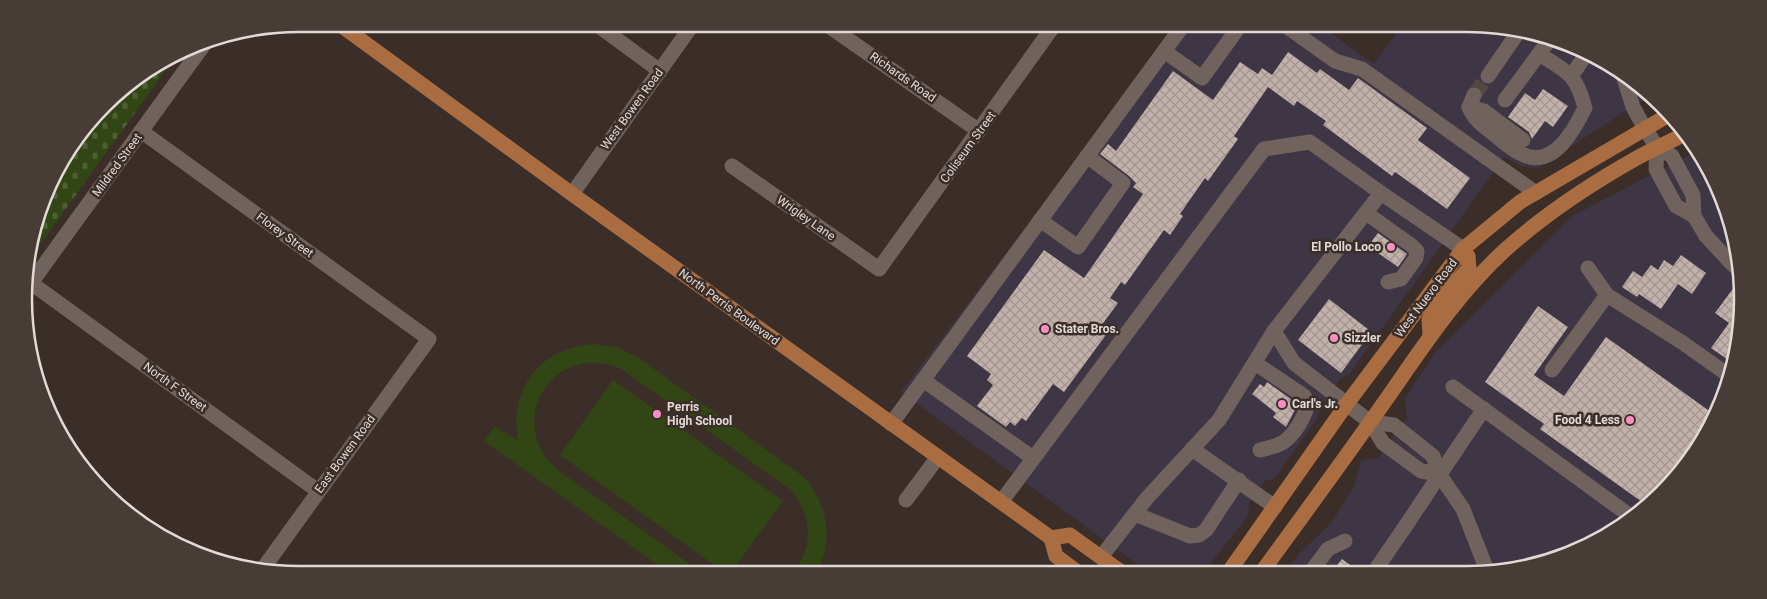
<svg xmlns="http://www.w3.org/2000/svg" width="1767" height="599" viewBox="0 0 1767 599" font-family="Roboto,sans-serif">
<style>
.commercial{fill:#3e3545}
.cemetery{fill:url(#cemetery-stones)}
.garden{fill:#324514}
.building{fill:url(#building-cross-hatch)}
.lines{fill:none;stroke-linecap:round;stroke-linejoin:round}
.minor-tunnel{stroke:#544843;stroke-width:15;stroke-dasharray:15 8;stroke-linecap:butt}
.minor{stroke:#70625c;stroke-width:15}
.major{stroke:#aa6d41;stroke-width:15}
.poi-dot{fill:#fc8fc1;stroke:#3b2e29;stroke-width:2}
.labels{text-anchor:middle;stroke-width:5;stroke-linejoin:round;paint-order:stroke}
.street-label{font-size:12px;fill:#e2dad6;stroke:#3b2e29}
.poi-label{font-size:12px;font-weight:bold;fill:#e2dad6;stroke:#3b2e29;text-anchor:start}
.rim{fill:none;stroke:#e2dad6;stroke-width:2.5}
</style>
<defs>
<pattern id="cemetery-stones" width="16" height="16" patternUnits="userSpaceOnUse" patternTransform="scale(1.25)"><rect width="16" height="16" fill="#324514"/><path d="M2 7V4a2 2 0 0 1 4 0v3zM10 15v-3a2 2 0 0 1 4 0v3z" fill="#4f5f35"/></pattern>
<pattern id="building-cross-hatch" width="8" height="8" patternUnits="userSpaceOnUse" patternTransform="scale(1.25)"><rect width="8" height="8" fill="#c1b1aa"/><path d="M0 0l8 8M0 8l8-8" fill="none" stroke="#a29590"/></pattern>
</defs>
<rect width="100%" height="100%" fill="#3b2e29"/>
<g class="commercial">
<polygon points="1179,24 1318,24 1374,64 1403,24 1468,24 1539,33 1635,81 1649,96 1538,168 1521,166 1504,157 1349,375 1340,379 1321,407 1318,417 1275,478 1265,481 1249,504 1248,516 1202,574 1151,574 901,392"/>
<polygon points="1697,151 1706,161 1741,263 1734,371 1706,438 1650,507 1589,547 1503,573 1284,573 1299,554 1331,523 1354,487 1361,461 1378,458 1407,418 1405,398 1435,353 1574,215"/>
</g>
<polygon class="cemetery" points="176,56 26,264 52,177 117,92"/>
<g class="garden">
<path d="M593 344 617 347 639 358 804 477C828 505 835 542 815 574H792C814 548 813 516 791 490L620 368C552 341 502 424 559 471L704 574 672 575 484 441 495 426 518 441C509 389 539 348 593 344Z"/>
<polygon points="613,380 783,501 730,574 727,574 560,455"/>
</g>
<g class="building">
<polygon points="1288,52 1317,73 1320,69 1349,90 1358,78 1427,128 1418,140 1470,178 1447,209 1395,172 1392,176 1323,125 1326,121 1297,101 1294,106 1268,87 1234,136 1238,139 1208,181 1205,178 1180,214 1183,216 1170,235 1164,230 1125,285 1121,282 1110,298 1118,303 1101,326 1108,332 1064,392 1053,384 1026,421 1022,418 1015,426 1010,422 1006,427 977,406 993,385 987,380 991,374 967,356 1044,250 1084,278 1143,194 1133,187 1136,183 1129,176 1100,154 1108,144 1116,151 1173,71 1213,100 1240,62 1258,74 1262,68 1272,75"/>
<polygon points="1543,89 1568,106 1553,127 1545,121 1532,139 1529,132 1508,117 1525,93 1535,100"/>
<polygon points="1378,233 1407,254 1398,267 1368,246"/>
<polygon points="1681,255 1706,273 1692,294 1678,284 1661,309 1639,294 1637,297 1622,287 1633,271 1642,277 1651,265 1658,270 1664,260 1673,266"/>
<polygon points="1740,279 1737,315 1734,364 1711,348 1729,323 1715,313"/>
<polygon points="1329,299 1369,330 1367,333 1369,335 1341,373 1298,340"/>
<polygon points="1538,306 1568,327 1534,375 1564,396 1606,337 1715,415 1706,438 1649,507 1540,429 1544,424 1485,382"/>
<polygon points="1267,382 1298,404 1286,427 1273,417 1276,413 1252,394 1260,384 1264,387"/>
<polygon points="1342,559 1361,573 1331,573"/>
</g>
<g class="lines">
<polyline class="minor-tunnel" points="1474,95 1488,76"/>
<g class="minor">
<polyline points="596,24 660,71"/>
<polyline points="826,24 979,131"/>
<polyline points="1283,24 1335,61 1362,69 1536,193"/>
<polyline points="1164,51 1202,78 1241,24"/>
<polyline points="1572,75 1585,56"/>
<polyline points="1623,75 1633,107 1645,129 1657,147 1672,156 1693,195 1694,216"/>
<polyline points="1488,76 1519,31"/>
<path d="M1474 95 1469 107C1474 120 1485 127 1495 135 1503 142 1514 151 1524 155 1554 168 1574 130 1585 108 1576 73 1567 72 1539 54"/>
<polyline points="1505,100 1550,39"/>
<polyline points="1469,107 1484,111 1523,140"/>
<polyline points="141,131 429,339 262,570"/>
<polyline points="1657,147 1656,169 1676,206 1694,216 1706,236 1733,265 1740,270"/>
<polyline points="732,166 879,269 1055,24"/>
<polyline points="572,194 693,24"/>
<polyline points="1366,213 1411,245 1417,251 1416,258 1401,279 1388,282"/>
<polyline points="1040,220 1078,247 1123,183 1087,156"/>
<polyline points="1588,268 1607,295 1683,343 1731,377"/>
<polyline points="31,283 318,491"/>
<polyline points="28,287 205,43"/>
<polyline points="1274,331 1294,363 1370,422 1383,443 1421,471 1439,474"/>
<path d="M1255 363 1304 396 1308 403C1305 417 1293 438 1280 444 1274 447 1267 448 1260 450"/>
<polyline points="1552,370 1607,295"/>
<polyline points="923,380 1033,458"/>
<polyline points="1453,387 1633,518"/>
<polyline points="1370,422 1394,425 1433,456 1439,474 1463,509 1488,573"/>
<polyline points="891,424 1184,24"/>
<polyline points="1192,449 1275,507"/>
<polyline points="906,500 938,457"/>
<polyline points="1001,502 1264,149 1310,142 1381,193 1463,249"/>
<polyline points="1135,514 1190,536 1199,535 1206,530 1239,480"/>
<polyline points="1101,557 1147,498 1219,420 1274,331 1381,193"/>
<path d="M1378 566C1414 515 1448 461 1484 409"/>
<polyline points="1310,573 1328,549 1345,541"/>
</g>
<g class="major">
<polyline points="339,24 572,194 1051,538 1070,535 1124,574"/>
<polyline points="1430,335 1429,320 1439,302 1469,268 1468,256 1463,249"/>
<polyline points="1051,538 1056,556 1080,574"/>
<polyline points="1228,573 1346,405 1463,249 1520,202 1667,116"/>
<path d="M1261 573C1302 517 1343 461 1383 404 1421 350 1456 295 1505 250 1545 214 1589 185 1635 159 1651 150 1667 143 1683 135"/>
</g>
</g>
<g class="poi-dot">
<circle cx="1391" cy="247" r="5"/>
<circle cx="1045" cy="329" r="5"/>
<circle cx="1334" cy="338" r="5"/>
<circle cx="1282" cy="404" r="5"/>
<circle cx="657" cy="414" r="5"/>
<circle cx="1630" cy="420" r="5"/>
</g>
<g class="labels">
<g class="street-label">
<text transform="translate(903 77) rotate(35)" y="4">Richards Road</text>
<text transform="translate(632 109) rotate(-54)" y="4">West Bowen Road</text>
<text transform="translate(968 147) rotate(-54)" y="4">Coliseum Street</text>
<text transform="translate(117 165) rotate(-54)" y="4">Mildred Street</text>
<text transform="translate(806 218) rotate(35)" y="4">Wrigley Lane</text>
<text transform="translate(285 235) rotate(36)" y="4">Florey Street</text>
<text transform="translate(1426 298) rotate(-53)" y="4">West Nuevo Road</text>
<text transform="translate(729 307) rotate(36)" y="4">North Perris Boulevard</text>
<text transform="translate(175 387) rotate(36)" y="4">North F Street</text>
<text transform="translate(345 454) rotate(-54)" y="4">East Bowen Road</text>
</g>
<g class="poi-label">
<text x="1381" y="251" text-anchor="end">El Pollo Loco</text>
<text x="1055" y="333">Stater Bros.</text>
<text x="1344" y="342">Sizzler</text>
<text x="1292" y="408">Carl's Jr.</text>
<text x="667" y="411">Perris<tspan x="667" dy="14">High School</tspan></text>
<text x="1620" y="424" text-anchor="end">Food 4 Less</text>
</g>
</g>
<path d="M0 0H1767V599H0ZM299 32H1467A267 267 0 0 1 1734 299V299A267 267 0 0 1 1467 566H299A267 267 0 0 1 32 299V299A267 267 0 0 1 299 32Z" fill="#483c37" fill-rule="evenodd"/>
<path class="rim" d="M299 32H1467A267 267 0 0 1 1734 299V299A267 267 0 0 1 1467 566H299A267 267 0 0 1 32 299V299A267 267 0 0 1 299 32Z"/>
</svg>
